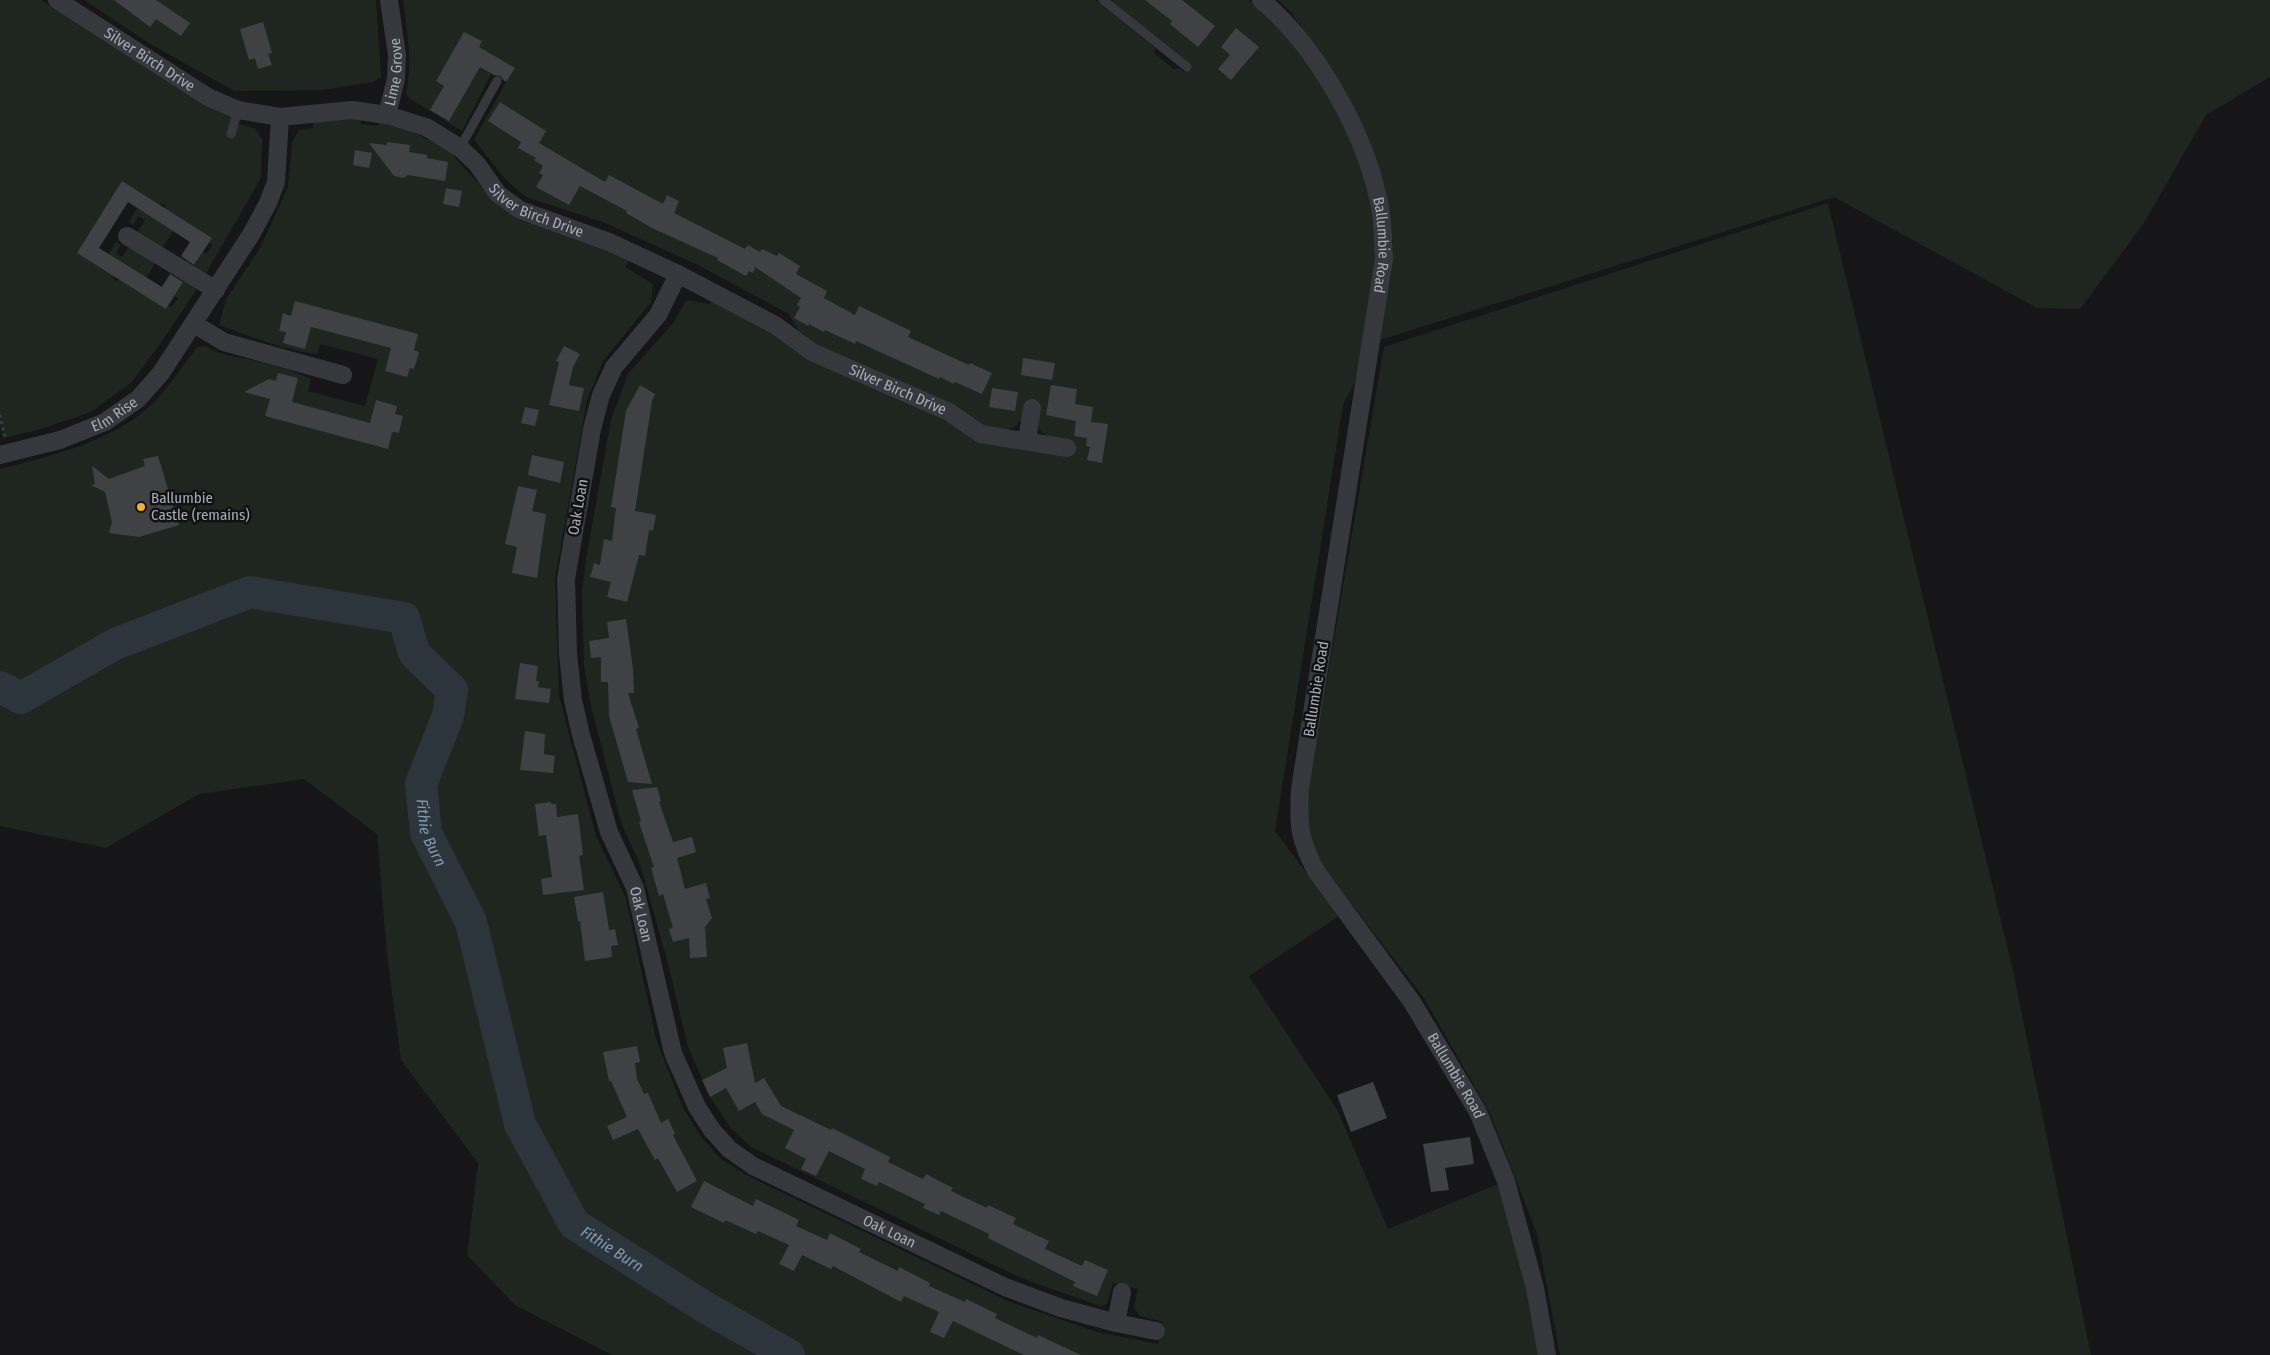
<svg xmlns="http://www.w3.org/2000/svg" width="2270" height="1355" viewBox="0 0 2270 1355" font-family="'Fira Sans Condensed',sans-serif">
<style>
.green{fill:#1e261f}
.lines{fill:none;stroke-linecap:round;stroke-linejoin:round}
.river{stroke:#2c353c;stroke-width:32}
.building{fill:#404145}
.path{stroke:#3d3f44;stroke-width:3;stroke-dasharray:2.5 4;stroke-linecap:butt}
.lane{stroke:#37383d;stroke-width:9}
.street{stroke:#37383d;stroke-width:18}
.poi-dot{fill:#f2b134;stroke:#111113;stroke-width:2}
.labels{text-anchor:middle;stroke-width:5;stroke-linejoin:round;paint-order:stroke}
.street-label{font-size:15px;fill:#a8adb8;stroke:#111113}
.poi-label{font-size:15px;fill:#a8adb8;stroke:#111113;text-anchor:start}
.water-label{font-size:16px;font-style:italic;fill:#7f9bb3;stroke:#111113}
</style>
<rect width="100%" height="100%" fill="#161618"/>
<g class="green">
<polygon points="0,0 41,0 203,103 231,116 231,121 256,129 262,139 261,178 204,277 180,262 180,257 194,266 203,252 207,254 212,245 209,242 211,238 165,208 166,206 161,203 160,205 122,182 78,253 114,276 113,278 117,281 119,279 171,307 178,298 174,296 183,281 171,273 175,270 199,286 164,338 132,382 91,412 34,431 3,438 0,425"/>
<polygon points="84,0 376,0 381,77 373,82 323,90 234,91 147,42"/>
<path d="M403 0H1095L1155 48 1154 53 1174 69 1179 68 1184 72 1190 65 1110 0H1249L1329 66 1291 12 1278 0H2270V77L2206 115 2144 223 2080 309 2037 308 1834 197 1377 341 1343 405 1275 831 1339 916 1249 976 1338 1111 1388 1229 1498 1184 1527 1290 1539 1355H612L515 1305 467 1255 478 1163 401 1060 387 955 377 834 304 779 199 794 106 848 0 826V469C54 455 113 442 154 402 170 386 183 365 197 347L206 346C219 355 232 356 247 359 268 364 291 369 311 379L308 391 365 406 378 359 320 344 317 354C283 350 252 337 219 325L226 299 260 248 288 187 292 142 299 130 313 128V121L360 119 361 124 377 126 381 121 407 129 454 153 455 158 499 206 519 220 596 245 629 261 625 267 653 284 651 302 603 361 587 400 555 579 559 696 596 836 626 898 656 1039 683 1108 702 1138 721 1159 746 1175 1010 1302 1097 1332 1158 1344 1163 1322 1140 1316 1134 1308 1138 1289 1113 1283 1107 1304 1100 1306 1021 1278 751 1147 730 1127 710 1097 688 1047 667 960 641 867 621 822 591 706 584 667 582 592 586 559 611 420 628 374 674 322 686 300 710 304 713 299 795 344 806 358 946 418 979 440 1048 437 1039 430 1038 408 1023 407 1022 419 1015 427 1003 431 977 423 951 404 802 338 789 314 698 265 603 222 526 197 506 180 474 140 506 82 491 74 462 131 409 98 406 93C413 62 407 31 403 0Z"/>
<polygon points="1828,203 2014,975 2091,1355 1560,1355 1537,1234 1490,1113 1424,998 1322,865 1307,830 1308,791 1384,347"/>
<polygon points="137,208 173,231 163,247 159,248 139,236 138,232 145,220 138,216 133,225 129,222"/>
<polygon points="116,242 121,245 116,253 122,257 129,247 134,245 155,263 146,278 108,254"/>
</g>
<g class="lines">
<path class="river" id="s1" d="M0 687 21 698 115 644 250 592 404 618 414 653 452 690 448 716 421 784 426 833 471 922 520 1124 574 1224 703 1306 789 1355"/>
</g>
<g class="building">
<polygon points="114,0 156,0 190,23 181,36 156,19 150,27"/>
<polygon points="1145,0 1182,0 1215,26 1198,47 1170,24 1172,21"/>
<polygon points="263,22 272,53 268,54 272,65 258,69 255,58 249,60 240,29"/>
<polygon points="1236,28 1259,47 1231,80 1218,69 1230,55 1221,47"/>
<polygon points="464,32 482,41 479,47 515,68 506,82 500,76 494,75 480,67 449,121 430,110 444,86 436,81"/>
<polygon points="500,102 546,131 539,143 605,182 609,175 663,204 667,195 679,201 674,213 745,249 748,245 760,252 762,249 777,256 779,253 800,266 796,274 827,291 824,298 855,315 859,306 911,331 908,337 969,365 970,363 992,373 982,394 955,382 954,384 940,377 939,379 856,341 855,344 825,330 824,332 809,324 808,326 794,318 800,307 797,305 801,298 755,267 753,273 749,271 746,276 717,260 718,258 652,228 626,213 627,211 580,186 569,205 536,187 543,175 539,173 543,166 534,160 536,158 518,148 521,142 488,121"/>
<polygon points="387,142 410,145 409,152 427,155 427,158 448,162 445,181 408,175 404,178 394,176 369,143 387,145"/>
<polygon points="355,150 372,153 369,168 353,165"/>
<polygon points="122,181 212,238 194,265 181,256 190,242 128,202 99,248 162,287 170,274 183,282 166,309 77,253"/>
<polygon points="446,188 462,191 459,207 443,204"/>
<polygon points="295,301 418,334 414,350 419,352 414,369 410,368 407,377 385,371 391,348 311,327 305,349 283,343 286,332 279,331 283,313 291,316"/>
<polygon points="564,346 580,354 573,367 569,385 584,388 579,411 549,405 559,362 556,361"/>
<polygon points="1023,358 1055,363 1052,380 1021,375"/>
<polygon points="278,373 298,378 292,402 370,423 376,400 397,406 395,414 403,416 399,433 392,432 388,449 265,416 270,399 244,392 269,379 276,381"/>
<polygon points="640,385 655,394 652,401 635,511 656,515 653,531 649,530 645,556 639,555 627,602 607,597 611,582 590,577 594,563 600,565 604,539 612,541 616,508 611,507 626,411"/>
<polygon points="1051,385 1077,389 1075,404 1093,407 1091,422 1108,424 1102,463 1087,460 1090,447 1086,446 1087,438 1074,436 1076,421 1046,415"/>
<polygon points="992,388 1018,392 1015,411 989,407"/>
<polygon points="525,407 539,410 535,426 521,423"/>
<polygon points="532,455 564,462 560,483 528,475"/>
<polygon points="158,456 179,525 139,537 109,533 112,522 105,492 91,485 95,484 92,466 109,479 145,466 143,459"/>
<polygon points="518,486 537,490 532,511 546,514 537,578 512,573 517,547 505,544"/>
<polygon points="626,619 633,669 634,693 628,693 639,728 636,729 652,784 628,782 609,716 608,682 601,682 601,657 591,658 589,641 609,638 607,622"/>
<polygon points="520,663 538,666 536,681 539,681 538,687 551,689 549,703 515,699"/>
<polygon points="525,731 545,734 544,754 555,756 553,773 520,770"/>
<polygon points="657,787 661,801 659,802 673,842 692,837 696,852 677,858 685,889 706,883 710,898 706,899 712,918 705,927 707,957 690,958 689,938 673,942 669,929 673,928 663,894 659,896 651,868 654,867 639,822 641,821 632,790"/>
<polygon points="551,802 551,804 556,804 557,817 578,814 583,855 579,856 584,890 543,895 541,879 552,877 546,835 539,836 535,804"/>
<polygon points="603,892 609,930 615,929 618,945 611,946 612,957 585,961 580,921 578,921 574,897"/>
<polygon points="747,1043 755,1083 764,1078 781,1106 831,1130 832,1128 890,1157 888,1162 923,1179 926,1174 953,1188 951,1191 987,1208 988,1205 1016,1218 1013,1224 1049,1241 1045,1249 1082,1266 1085,1260 1108,1270 1097,1296 1073,1286 1075,1282 988,1238 989,1234 941,1211 939,1215 923,1208 925,1204 879,1182 877,1186 861,1179 865,1169 829,1151 816,1176 801,1169 806,1159 785,1148 794,1130 762,1114 755,1102 739,1111 726,1088 710,1097 702,1080 727,1068 723,1048"/>
<polygon points="637,1046 640,1062 635,1063 637,1079 644,1094 648,1093 661,1123 668,1119 675,1133 673,1135 697,1181 677,1192 658,1158 655,1160 638,1129 613,1140 607,1126 627,1117 611,1081 609,1081 603,1052"/>
<polygon points="1373,1082 1387,1118 1351,1132 1337,1095"/>
<polygon points="1470,1137 1474,1164 1445,1168 1449,1190 1431,1192 1423,1144"/>
<polygon points="704,1181 753,1206 756,1199 799,1220 796,1226 827,1240 830,1233 861,1249 859,1252 898,1271 899,1267 930,1283 929,1286 965,1302 966,1299 997,1314 995,1318 1037,1338 1038,1335 1081,1355 1024,1355 953,1321 944,1338 930,1332 939,1312 904,1296 901,1302 833,1266 831,1269 802,1255 794,1271 779,1264 789,1245 758,1231 756,1234 725,1220 724,1223 691,1207"/>
</g>
<g class="lines">
<polyline class="path" points="0,415 5,438"/>
<g class="lane">
<polyline points="1103,0 1187,67"/>
<polyline points="231,134 238,110"/>
<polyline points="460,148 497,81"/>
</g>
<g class="street">
<path id="s2" d="M57 0 208 97 238 110 280 117 352 110 387 115 426 127 460 148 477 164 498 194 520 210 609 242 678 274 775 325 812 352 949 412 981 434 1067 448"/>
<path id="s3" d="M1261 0C1318 47 1369 139 1381 213 1383 228 1383 244 1384 259L1300 789C1298 825 1299 839 1316 871L1412 1002 1478 1112 1506 1181 1535 1288 1547 1355"/>
<path id="s4" d="M387 115 396 79 397 55 389 0"/>
<polyline points="127,236 216,290"/>
<path id="s5" d="M678 274 658 315 614 367 601 395 592 429 566 579 568 654 573 700 581 735 609 832 635 888 673 1053 697 1107 712 1130 729 1149 753 1166 1005 1287 1061 1308 1116 1323 1156 1331"/>
<polyline points="194,324 224,342 343,375"/>
<polyline points="1027,441 1032,408"/>
<path id="s6" d="M0 455 60 440 105 422 138 399 161 373 252 233 268 203 276 182 280 117"/>
<polyline points="1116,1323 1122,1292"/>
</g>
</g>
<circle class="poi-dot" cx="141" cy="507" r="5"/>
<g class="labels">
<g class="street-label">
<text dy="5" stroke="none"><textPath href="#s2" startOffset="110">Silver Birch Drive</textPath></text>
<text dy="5" stroke="none"><textPath href="#s4" startOffset="44">Lime Grove</textPath></text>
<text dy="5" stroke="none"><textPath href="#s2" startOffset="545">Silver Birch Drive</textPath></text>
<text dy="5" stroke="none"><textPath href="#s3" startOffset="281">Ballumbie Road</textPath></text>
<text dy="5" stroke="none"><textPath href="#s2" startOffset="950">Silver Birch Drive</textPath></text>
<text dy="5" stroke="none"><textPath href="#s6" startOffset="122">Elm Rise</textPath></text>
<text transform="translate(578 507) rotate(-80)" y="5">Oak Loan</text>
<text transform="translate(1316 689) rotate(-81)" y="5">Ballumbie Road</text>
<text dy="5" stroke="none"><textPath href="#s5" startOffset="679">Oak Loan</textPath></text>
<text dy="5" stroke="none"><textPath href="#s3" startOffset="1165">Ballumbie Road</textPath></text>
<text dy="5" stroke="none"><textPath href="#s5" startOffset="1114">Oak Loan</textPath></text>
</g>
<g class="poi-label">
<text x="151" y="503">Ballumbie<tspan x="151" dy="17">Castle (remains)</tspan></text>
</g>
<g class="water-label">
<text dy="6" stroke="none"><textPath href="#s1" startOffset="672">Fithie Burn</textPath></text>
<text dy="6" stroke="none"><textPath href="#s1" startOffset="1138">Fithie Burn</textPath></text>
</g>
</g>
</svg>
